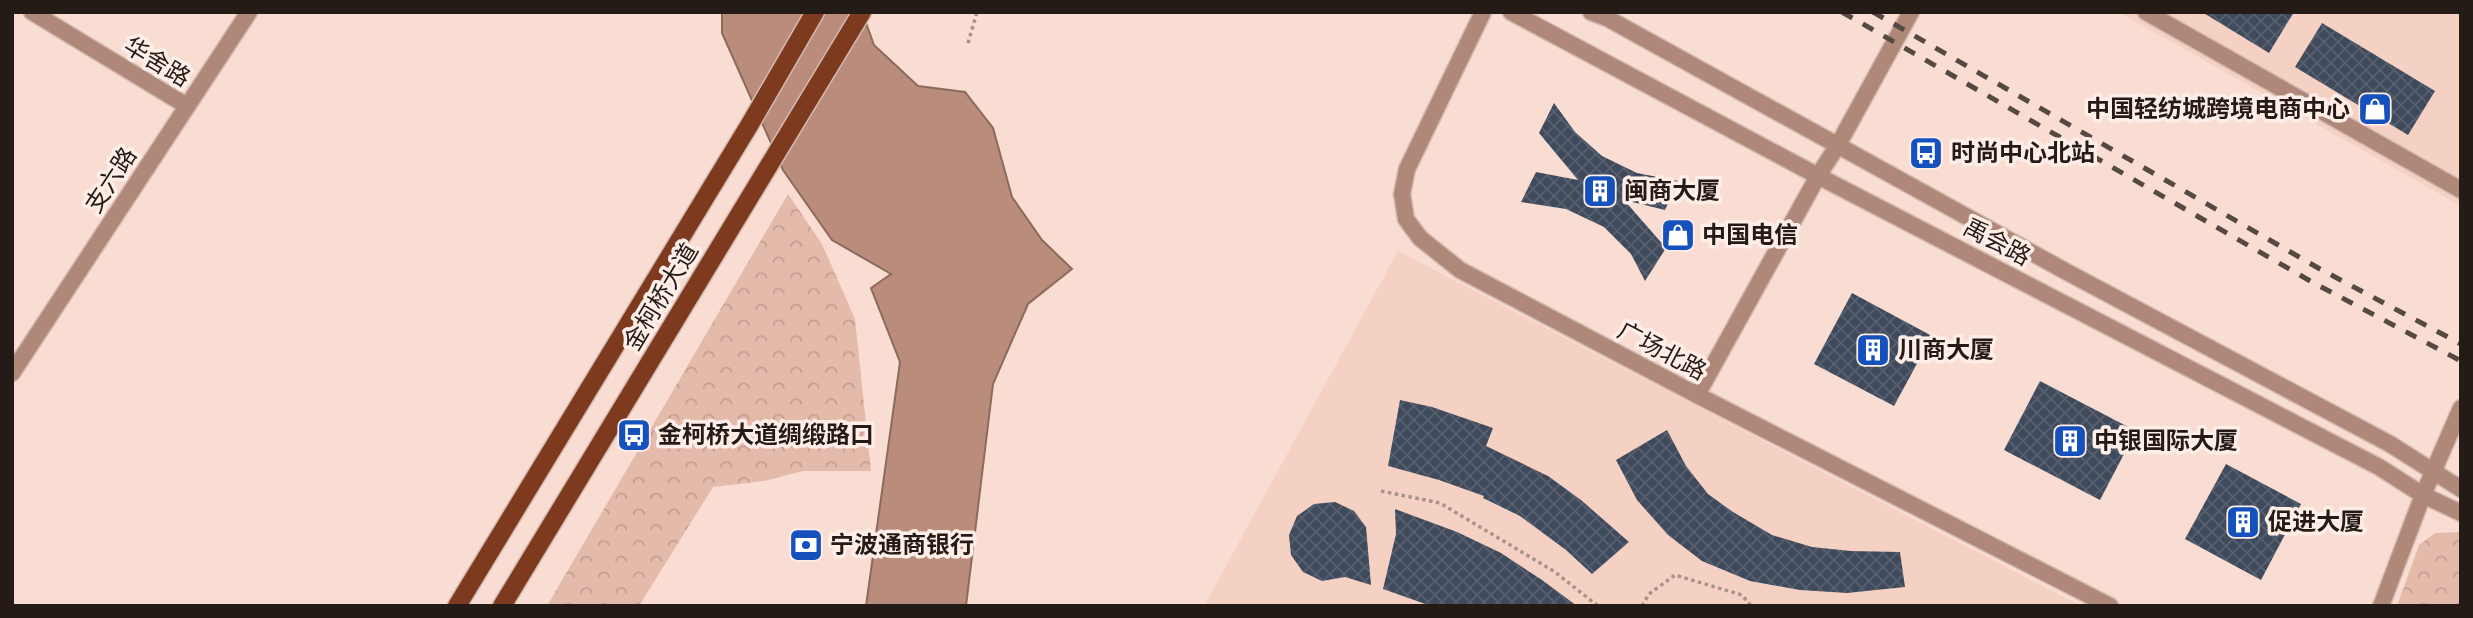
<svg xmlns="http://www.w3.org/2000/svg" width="2473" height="618" viewBox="0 0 2473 618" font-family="Ubuntu,'Noto Sans SC',sans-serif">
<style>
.built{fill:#f5d1c3}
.park{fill:url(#park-crowns)}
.water{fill:#b98c7b;stroke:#8c6a5d;stroke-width:2}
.building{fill:url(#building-cross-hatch)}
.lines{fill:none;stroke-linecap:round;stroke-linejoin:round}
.street-casing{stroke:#d3bab0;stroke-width:19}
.primary-casing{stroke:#d3bab0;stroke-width:21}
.path{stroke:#a8938a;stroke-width:3.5;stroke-dasharray:3.5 3.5;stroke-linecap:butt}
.street{stroke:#b08879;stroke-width:16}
.primary{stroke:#7e3a1e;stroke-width:18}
.rail{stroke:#564842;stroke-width:5;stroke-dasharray:12 12;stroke-linecap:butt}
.labels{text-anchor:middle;stroke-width:7;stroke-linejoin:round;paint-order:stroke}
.street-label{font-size:24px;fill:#241a16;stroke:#ffede7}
.poi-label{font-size:24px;font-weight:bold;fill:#241a16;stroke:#ffede7;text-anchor:start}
</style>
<defs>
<pattern id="park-crowns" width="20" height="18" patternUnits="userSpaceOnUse" patternTransform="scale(1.75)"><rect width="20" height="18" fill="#e4baaa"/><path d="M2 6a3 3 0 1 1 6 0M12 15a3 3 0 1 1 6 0" fill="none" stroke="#c39f92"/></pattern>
<pattern id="building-cross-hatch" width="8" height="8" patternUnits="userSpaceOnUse" patternTransform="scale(1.75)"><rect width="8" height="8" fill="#3f4a5d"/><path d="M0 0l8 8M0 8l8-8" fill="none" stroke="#58606f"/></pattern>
</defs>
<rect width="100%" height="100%" fill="#faddd2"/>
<g class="built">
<polygon points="2119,12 2461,12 2461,206"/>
<polygon points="1398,251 2081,606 1204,606"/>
</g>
<g class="park">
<polygon points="788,194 822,244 855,319 871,471 803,471 764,481 713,487 639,606 547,606"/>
<polygon points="2461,532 2461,606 2397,606 2419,545 2435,533"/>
</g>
<polygon class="water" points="722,12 862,12 874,45 918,86 965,92 993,128 1012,197 1042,240 1072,269 1028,304 993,384 966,606 866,606 900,362 871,288 891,274 832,240 783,170 722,33"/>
<g class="building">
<polygon points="2202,12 2294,12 2269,53"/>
<polygon points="2322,23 2435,91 2408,135 2295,67"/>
<polygon points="1554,103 1575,132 1602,156 1637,173 1678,181 1665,210 1624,200 1666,248 1645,281 1631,254 1604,227 1566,209 1521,202 1536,172 1578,180 1539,133"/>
<polygon points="1852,293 1932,336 1894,406 1814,364"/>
<polygon points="2040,381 2136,431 2100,500 2004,450"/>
<polygon points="1400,400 1432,407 1493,428 1486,446 1548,476 1581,500 1629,542 1592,574 1566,550 1520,516 1483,498 1484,496 1439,480 1388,466"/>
<polygon points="1667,430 1686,466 1708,494 1733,512 1772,535 1812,547 1851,551 1900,552 1905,587 1847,593 1800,590 1750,581 1702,561 1668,535 1637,500 1616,460"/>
<polygon points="2226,464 2301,504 2261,580 2185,539"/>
<polygon points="1335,502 1354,511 1366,527 1371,585 1345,577 1322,581 1303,572 1291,555 1289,535 1297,516 1314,504"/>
<polygon points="1395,509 1457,532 1501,553 1542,580 1577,606 1431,606 1383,589 1396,534"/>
</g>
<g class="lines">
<g class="street-casing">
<g id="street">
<polyline points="32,12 187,106"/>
<polyline points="1483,12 1407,169 1402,194 1406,219 1420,238 1460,270 1697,395 2110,606"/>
<polyline points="1511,12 1818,176 2379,467 2423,495 2461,513"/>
<polyline points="1591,12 1607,18 2065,271 2390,444 2461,489"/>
<polyline points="2146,12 2461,190"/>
<polyline points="12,373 249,12"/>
<polyline points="1697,395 1818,176 1838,145 1911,12"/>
<polyline points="2381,606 2423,495 2461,408"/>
</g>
</g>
<g class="primary-casing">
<g id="primary">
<polyline points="457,606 750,124 815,12"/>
<polyline points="502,606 862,12"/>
</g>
</g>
<g class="path">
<polyline points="968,43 977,12"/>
<polyline points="1381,491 1440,503 1555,572 1598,606"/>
<polyline points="1642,606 1649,594 1675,575 1742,595 1751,606"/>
</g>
<use href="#street" class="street"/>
<use href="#primary" class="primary"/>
<g class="rail">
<polyline points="1842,12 2312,282 2461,361"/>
<polyline points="1873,12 2320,269 2461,344"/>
</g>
</g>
<defs>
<g id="shop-square" transform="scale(1.75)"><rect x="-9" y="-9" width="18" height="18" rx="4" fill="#1451bc" stroke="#ffede7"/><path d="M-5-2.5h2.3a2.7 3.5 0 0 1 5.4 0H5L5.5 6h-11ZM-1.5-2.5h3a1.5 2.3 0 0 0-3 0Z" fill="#fff"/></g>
<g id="bus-square" transform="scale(1.75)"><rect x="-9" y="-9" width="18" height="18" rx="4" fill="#1451bc" stroke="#ffede7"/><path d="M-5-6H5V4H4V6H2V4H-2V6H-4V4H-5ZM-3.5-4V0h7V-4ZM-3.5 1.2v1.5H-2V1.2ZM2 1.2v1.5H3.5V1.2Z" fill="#fff"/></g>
<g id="building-square" transform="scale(1.75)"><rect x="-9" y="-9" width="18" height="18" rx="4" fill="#1451bc" stroke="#ffede7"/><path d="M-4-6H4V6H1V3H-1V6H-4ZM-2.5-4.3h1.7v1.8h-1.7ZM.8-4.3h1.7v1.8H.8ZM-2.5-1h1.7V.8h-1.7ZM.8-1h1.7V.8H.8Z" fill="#fff"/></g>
<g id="bank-square" transform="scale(1.75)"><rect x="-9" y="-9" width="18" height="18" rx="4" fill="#1451bc" stroke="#ffede7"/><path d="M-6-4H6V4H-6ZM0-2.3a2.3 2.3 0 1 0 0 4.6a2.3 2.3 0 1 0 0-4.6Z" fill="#fff"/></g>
</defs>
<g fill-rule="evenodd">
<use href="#shop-square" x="2375" y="109"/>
<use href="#bus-square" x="1926" y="153"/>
<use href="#building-square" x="1600" y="191"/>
<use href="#shop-square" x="1678" y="235"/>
<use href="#building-square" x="1873" y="350"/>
<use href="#bus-square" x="634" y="435"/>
<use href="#building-square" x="2070" y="441"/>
<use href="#building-square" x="2243" y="522"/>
<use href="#bank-square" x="806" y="545"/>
</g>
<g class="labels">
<g class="street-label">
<text transform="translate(157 62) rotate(31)" y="8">华舍路</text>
<text transform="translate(111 180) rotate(-57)" y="8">支六路</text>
<text transform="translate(1997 242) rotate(28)" y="8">禹会路</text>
<text transform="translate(661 297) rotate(-59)" y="8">金柯桥大道</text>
<text transform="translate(1662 351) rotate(28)" y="8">广场北路</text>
</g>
<g class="poi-label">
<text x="2350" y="117" text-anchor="end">中国轻纺城跨境电商中心</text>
<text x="1951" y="161">时尚中心北站</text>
<text x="1624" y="199">闽商大厦</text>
<text x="1702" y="243">中国电信</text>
<text x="1898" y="358">川商大厦</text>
<text x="658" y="443">金柯桥大道绸缎路口</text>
<text x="2094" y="449">中银国际大厦</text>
<text x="2268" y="530">促进大厦</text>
<text x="830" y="553">宁波通商银行</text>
</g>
</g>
<rect width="2473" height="618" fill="none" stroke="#241a16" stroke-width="28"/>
</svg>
